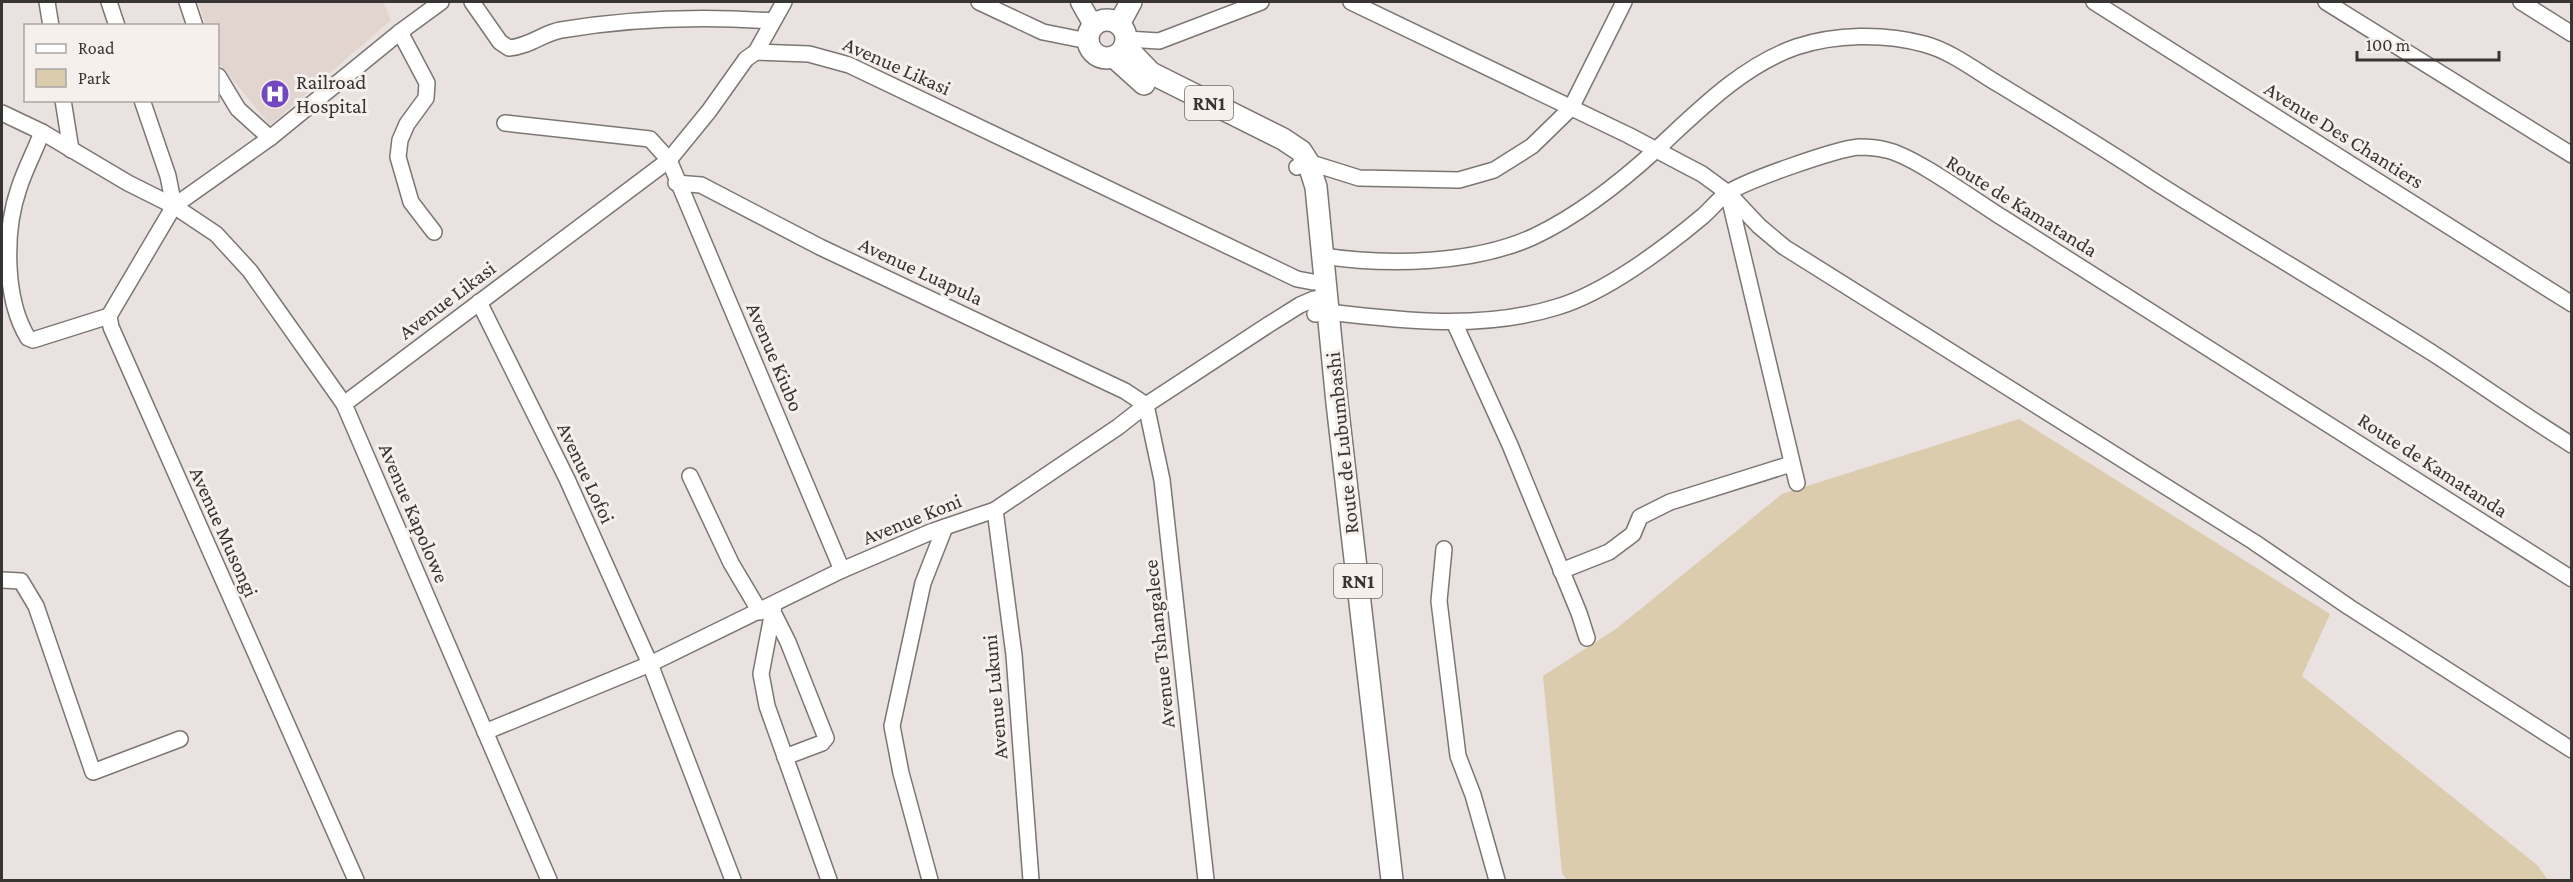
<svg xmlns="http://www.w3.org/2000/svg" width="2573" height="882" viewBox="0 0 2573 882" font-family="'Crimson Pro',serif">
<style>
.built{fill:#e2d4ce}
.green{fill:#dbccad}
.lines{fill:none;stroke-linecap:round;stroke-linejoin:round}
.minor-casing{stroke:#7c7673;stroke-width:18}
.major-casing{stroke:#7c7673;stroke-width:21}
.highway-casing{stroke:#7c7673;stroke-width:24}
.minor{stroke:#fff;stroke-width:15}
.major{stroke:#fff;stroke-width:18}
.highway{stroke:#fff;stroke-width:21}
.labels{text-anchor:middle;stroke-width:6;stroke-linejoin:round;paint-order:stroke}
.shield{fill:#f6f0ed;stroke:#706c6b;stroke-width:1.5}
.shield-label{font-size:20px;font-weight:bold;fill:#373433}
.street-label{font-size:21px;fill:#373433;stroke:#f6f0ed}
.poi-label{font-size:21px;fill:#373433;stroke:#f6f0ed;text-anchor:start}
</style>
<rect width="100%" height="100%" fill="#e9e2e0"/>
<polygon class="built" points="198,2 383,2 391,20 270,125 218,62 218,26 206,25"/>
<polygon class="green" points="2019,419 2330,614 2302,676 2537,865 2548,880 1567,880 1562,873 1543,676 1616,629 1782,494"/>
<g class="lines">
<g class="minor-casing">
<g id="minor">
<polyline points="47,2 51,26"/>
<polyline points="109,2 117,26"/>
<polyline points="187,2 195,26"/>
<path d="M472 2 500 42 509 48C531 46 543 33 561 30 632 18 702 16 773 21"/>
<polyline points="979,2 1043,32 1088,41"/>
<polyline points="1351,2 1628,135 1702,174 1728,193 1759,226 1784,247 2254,542 2349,607 2572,750"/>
<polyline points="2094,2 2572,304"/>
<polyline points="2326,2 2572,155"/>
<polyline points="2521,2 2572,34"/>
<polyline points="400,32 427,83 426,98 407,124 400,140 398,157 411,202 434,232"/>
<polyline points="1127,39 1159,41 1261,2"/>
<polyline points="756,52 784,2"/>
<polyline points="218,76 238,109 270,138"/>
<polyline points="63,100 71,150"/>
<polyline points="142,100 168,176 174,206"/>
<polyline points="2,113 42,132 128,183 174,206 216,234 250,271 344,404 549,880"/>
<polyline points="505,123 650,139 669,160 842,570"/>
<path d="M42 132C35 151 25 169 19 188 4 231 4 299 28 338L33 340 109 316"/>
<polyline points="1297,167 1308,162 1359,178 1459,180 1494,170 1532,146 1571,108 1624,2"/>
<polyline points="676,183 701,185 820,247 1125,391 1146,405 1162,480 1206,880"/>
<polyline points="1728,193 1797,483"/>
<path d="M1323 256C1388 266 1475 264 1535 236 1581 214 1621 182 1658 148 1699 110 1742 66 1796 47 1835 34 1884 33 1924 44 1951 51 1976 71 2000 85 2051 116 2102 147 2152 180 2245 239 2341 295 2434 354 2480 384 2525 416 2572 445"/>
<polyline points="479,302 567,479 650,664 733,880"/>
<path d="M1315 314 1328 312C1404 321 1483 330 1557 307 1605 293 1665 248 1703 216 1711 209 1718 200 1726 194 1744 181 1836 149 1859 147 1867 147 1878 148 1886 150 1913 155 1977 202 2003 218L2572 579"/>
<polyline points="1454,322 1510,445 1579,613 1587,638"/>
<polyline points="344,404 669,160 709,111 746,59 756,52 809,54 849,65 1297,279 1313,282"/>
<polyline points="690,476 731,563 760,612"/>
<polyline points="995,510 1014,655 1031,880"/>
<polyline points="1444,549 1439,601 1458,756 1473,795 1497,880"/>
<polyline points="1561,571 1609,552 1633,534 1640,517 1670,502 1791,464"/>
<polyline points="2,580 21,581 36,606 93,772 180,739"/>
<polyline points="774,605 761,674 767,706 829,880"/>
<polyline points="773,612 788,642 826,738 822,743 785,757"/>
<polyline points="485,732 650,664 842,570 933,531 995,510 1118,427 1146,405 1268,325 1300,305 1314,299 1327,299"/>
<polyline points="356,880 111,327 109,316 174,206 270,138 400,32 441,2"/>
<polyline points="930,880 901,773 892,726 923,583 945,527"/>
</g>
</g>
<g class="major-casing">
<polyline id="major" points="1080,2 1093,25"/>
</g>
<g class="highway-casing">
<g id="highway">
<circle cx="1107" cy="39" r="19"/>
<polyline points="1119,24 1131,2"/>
<polyline points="1125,46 1151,73 1283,139 1301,151 1308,162 1316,187 1337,403 1392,880"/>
<polyline points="1114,57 1144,84"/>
</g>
</g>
<use href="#minor" class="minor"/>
<use href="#major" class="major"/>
<use href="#highway" class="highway"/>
</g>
<defs>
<g id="hospital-disc" transform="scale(1.5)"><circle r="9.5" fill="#7347bf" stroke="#f6f0ed"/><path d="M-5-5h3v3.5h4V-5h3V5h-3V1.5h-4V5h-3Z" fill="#fff"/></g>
</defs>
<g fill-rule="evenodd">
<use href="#hospital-disc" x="275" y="94"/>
</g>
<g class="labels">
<g class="shield">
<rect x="1185" y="86" width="48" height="34" rx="4.5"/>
<rect x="1334" y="564" width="48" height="34" rx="4.5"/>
</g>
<g class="shield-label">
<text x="1209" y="110">RN1</text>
<text x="1358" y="588">RN1</text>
</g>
<g class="street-label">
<text transform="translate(897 66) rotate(24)" y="7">Avenue Likasi</text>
<text transform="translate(2344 135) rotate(32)" y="7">Avenue Des Chantiers</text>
<text transform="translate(2022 206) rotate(32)" y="7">Route de Kamatanda</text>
<text transform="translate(921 271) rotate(25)" y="7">Avenue Luapula</text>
<text transform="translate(447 300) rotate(-37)" y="7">Avenue Likasi</text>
<text transform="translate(775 357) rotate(67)" y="7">Avenue Kiubo</text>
<text transform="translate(1342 443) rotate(-96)" y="7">Route de Lubumbashi</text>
<text transform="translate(2433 465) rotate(33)" y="7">Route de Kamatanda</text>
<text transform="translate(586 473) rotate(65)" y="7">Avenue Lofoi</text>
<text transform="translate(414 513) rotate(67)" y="7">Avenue Kapolowe</text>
<text transform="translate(912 519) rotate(-22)" y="7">Avenue Koni</text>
<text transform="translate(224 532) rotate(66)" y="7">Avenue Musongi</text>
<text transform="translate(1159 644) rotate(-96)" y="7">Avenue Tshangalece</text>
<text transform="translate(995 697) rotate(-95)" y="7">Avenue Lukuni</text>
</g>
<g class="poi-label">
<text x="296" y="89">Railroad<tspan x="296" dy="24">Hospital</tspan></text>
</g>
</g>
<rect width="2573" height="882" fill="none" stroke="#373433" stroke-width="6"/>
<rect x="24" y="24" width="195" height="78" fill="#f6f0ed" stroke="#aaa5a3" stroke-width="1.5"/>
<rect x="36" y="44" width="30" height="9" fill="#ffffff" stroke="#aaa5a3" stroke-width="1.5"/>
<text x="78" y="54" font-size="18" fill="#373433">Road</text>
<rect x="36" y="69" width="30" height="18" fill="#dbccad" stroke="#aaa5a3" stroke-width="1.5"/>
<text x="78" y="84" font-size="18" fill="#373433">Park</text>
<path d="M2357 51v9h142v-9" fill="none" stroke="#373433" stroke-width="3"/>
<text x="2366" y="51" font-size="18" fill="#373433" stroke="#f6f0ed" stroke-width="4.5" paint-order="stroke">100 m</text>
</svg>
